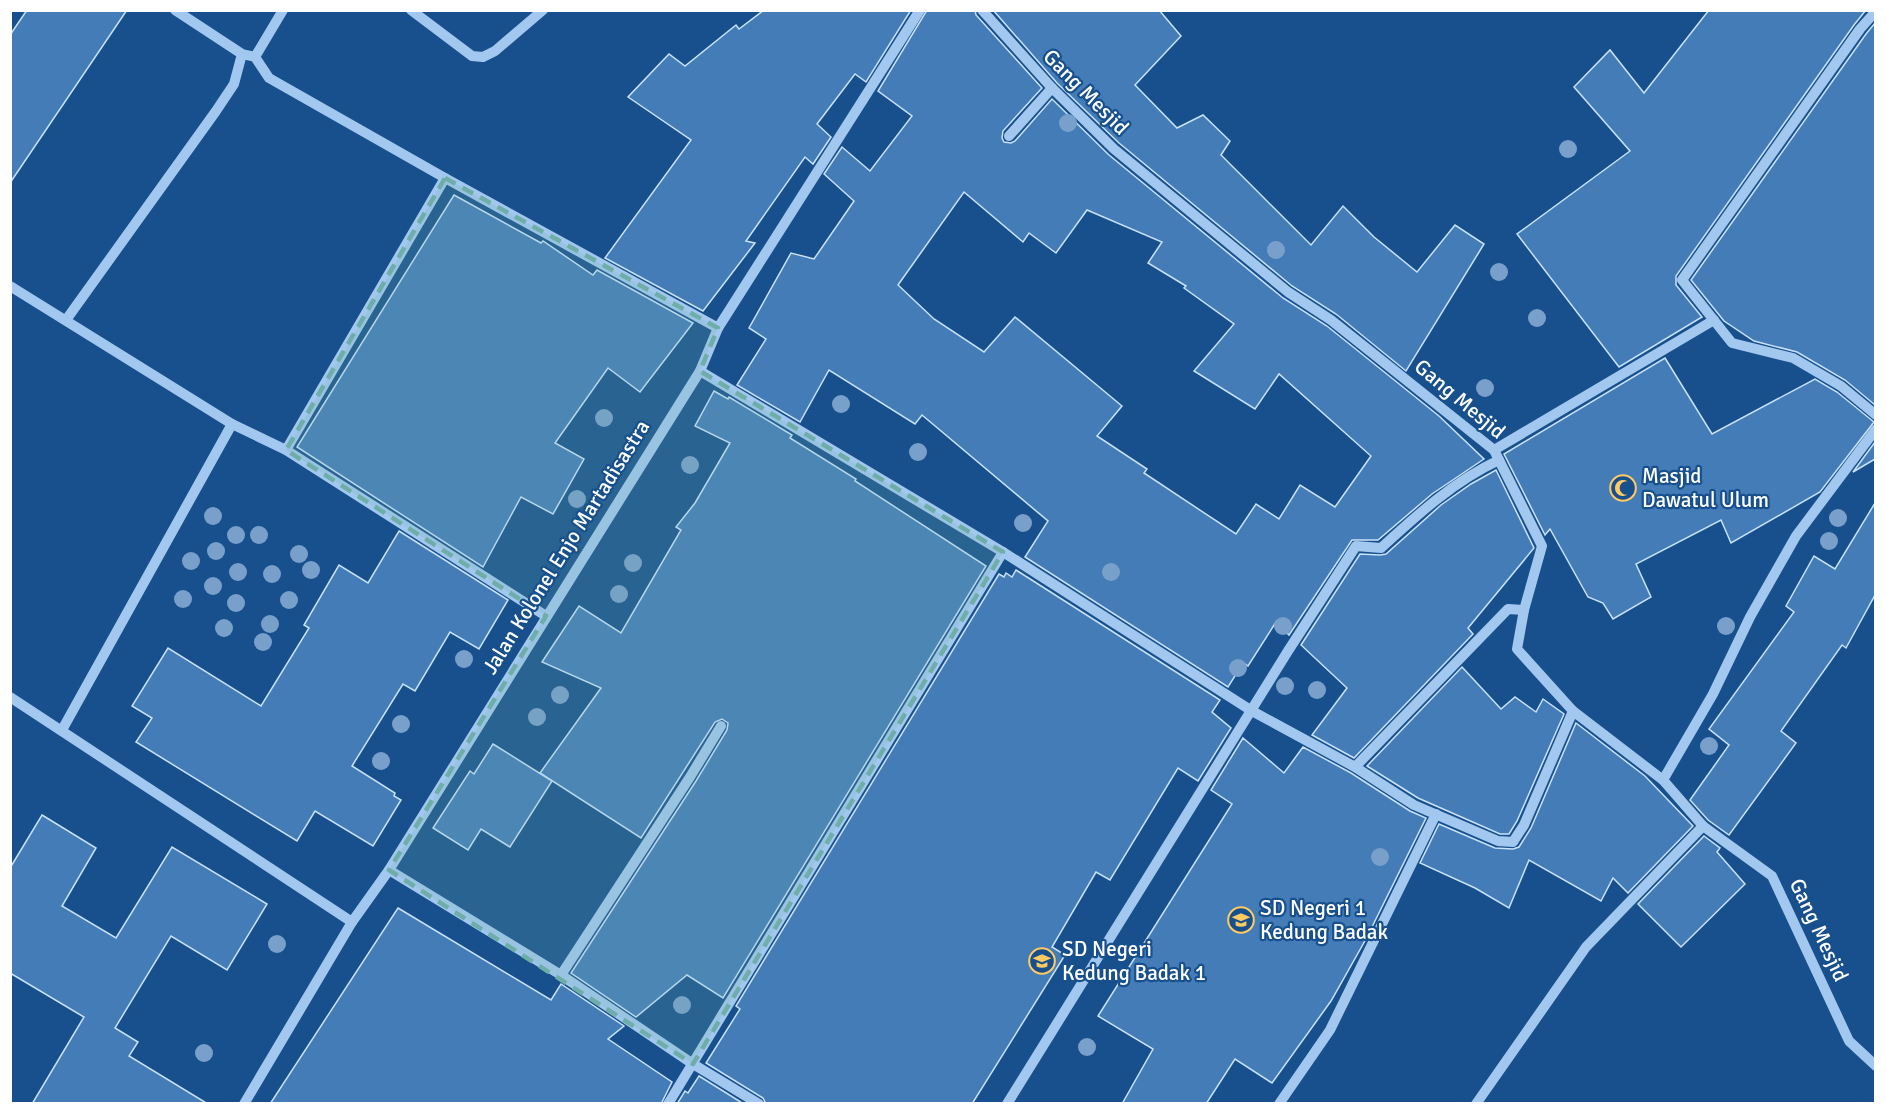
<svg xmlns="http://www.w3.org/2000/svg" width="1886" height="1114" viewBox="0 0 1886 1114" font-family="Signika,sans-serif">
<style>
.building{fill:#447cb8;stroke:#c9e2fb;stroke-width:1.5;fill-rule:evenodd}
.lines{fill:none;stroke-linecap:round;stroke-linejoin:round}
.minor{stroke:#a3c8ef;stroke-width:10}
.tree{fill:#79a0ca}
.marked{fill:#6fada8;fill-opacity:0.2;stroke:#6fada8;stroke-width:4.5;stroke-dasharray:12 8;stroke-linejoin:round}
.labels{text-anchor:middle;stroke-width:4.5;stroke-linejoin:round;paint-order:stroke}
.street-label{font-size:21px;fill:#fff;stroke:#18508d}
.poi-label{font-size:21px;fill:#fff;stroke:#18508d;text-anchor:start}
</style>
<rect width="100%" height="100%" fill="#18508d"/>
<g class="building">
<polygon points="27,10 127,10 10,183 10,35"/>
<polygon points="764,10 911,10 866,82 855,74 817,124 831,137 813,164 805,157 746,241 755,243 703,311 605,258 691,140 628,97 669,54 685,66 736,25 739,29"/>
<path d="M927 10H975L976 15 1042 88 1003 131 1002 138 1004 142 1011 143 1015 141 1052 99 1109 155 1283 298 1327 326 1439 416 1484 459 1432 494 1378 540H1352L1289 635 1276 622 1248 666 1243 663 1228 687 1025 557 1048 521 922 415 915 424 829 370 800 422 737 385 766 339 749 328 791 253 814 259 854 201 824 174 842 147 870 171 912 116 878 91ZM964 192 1023 242 1029 233 1056 253 1087 210 1162 242 1148 263 1186 286 1184 288 1234 324 1194 371 1255 409 1279 374 1371 456 1335 507 1300 485 1279 519 1256 504 1236 534 1144 473 1147 469 1097 436 1122 406 1015 317 984 352 934 319 898 285Z"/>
<polygon points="993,10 1159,10 1181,36 1135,85 1177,128 1203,115 1230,141 1221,155 1311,245 1343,206 1374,237 1417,272 1455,225 1484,244 1406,371 1336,314 1292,286 1119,143 1057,83"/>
<polygon points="1709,10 1866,10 1854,25 1676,276 1676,285 1702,317 1619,367 1517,234 1630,151 1574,87 1610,50 1644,93"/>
<polygon points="1875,23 1875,405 1845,380 1797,352 1754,341 1724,321 1691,280 1866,34"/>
<polygon points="454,195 541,243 543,241 593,275 597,270 693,323 640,392 608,368 555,443 584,459 553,514 521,497 483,567 297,447"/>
<polygon points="1665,358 1712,434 1815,379 1837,392 1874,422 1820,492 1731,543 1721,520 1636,564 1651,597 1613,619 1603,603 1588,597 1550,529 1545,535 1504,454"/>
<polygon points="714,391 728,399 729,397 792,435 790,438 856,479 855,481 986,566 723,998 687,975 636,1017 571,973 696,781 727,730 728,723 722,719 715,722 641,838 540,773 601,688 542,662 579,606 621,633 681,530 676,527 695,503 730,443 695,426"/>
<polygon points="1875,442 1875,459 1853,472"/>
<polygon points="1496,470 1534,548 1468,628 1473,634 1354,758 1312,735 1347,688 1301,645 1360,554 1380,555 1386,554 1441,505 1471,484"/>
<polygon points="1875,503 1875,595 1846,648 1842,645 1781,731 1796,743 1729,835 1708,820 1690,800 1729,745 1709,729 1794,612 1786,606 1814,556 1835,569"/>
<polygon points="399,531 508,600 479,649 450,632 415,691 403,684 352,766 395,793 394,796 401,800 373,846 315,811 297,841 136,742 152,718 132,706 168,648 261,706 309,628 304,625 339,565 368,583"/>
<polygon points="1016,570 1220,700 1212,712 1231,728 1198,781 1178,768 1110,880 1096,872 1052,947 1065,955 972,1104 766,1104 763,1098 706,1063 740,1009 736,1006 999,574 1004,577 1006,573 1012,577"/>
<polygon points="1462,667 1501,709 1515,697 1536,712 1543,699 1564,714 1517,821 1509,834 1500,834 1418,798 1367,766"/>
<polygon points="1576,723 1645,776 1693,826 1628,893 1613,878 1601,901 1529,860 1509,908 1475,888 1420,863 1439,824 1495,848 1513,849 1519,847 1531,828"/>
<polygon points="1243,738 1284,773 1303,747 1351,773 1410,811 1426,818 1366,939 1331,1001 1272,1083 1235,1059 1206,1104 1122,1104 1153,1049 1098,1016 1232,804 1211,790"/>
<polygon points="493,744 552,781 510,847 481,829 468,850 433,828 470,771 474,774"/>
<polygon points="42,815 96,848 62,906 116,938 172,847 267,904 227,970 171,936 115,1028 138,1042 129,1056 208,1104 32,1104 84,1017 10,973 10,868"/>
<polygon points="1704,836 1720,848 1717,852 1745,884 1681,947 1638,904"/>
<polygon points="398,908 551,1000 561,984 624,1026 608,1039 672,1082 661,1104 270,1104"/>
<polygon points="699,1076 744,1104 677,1104 685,1091 688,1093"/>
</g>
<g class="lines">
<g class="minor">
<polyline points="175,10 242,54 255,57 269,78 445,178 718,328"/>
<polyline points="411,10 472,56 483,57 495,51 543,10"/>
<polyline points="982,10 1052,88 1114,149 1288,292 1331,320 1494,450 1542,546 1524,610 1517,649 1573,711 1663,780 1703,826 1772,876 1849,1041 1876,1066"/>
<polyline points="1876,11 1860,29 1682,280 1732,343 1793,358 1841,386 1876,415"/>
<polyline points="255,57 283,10"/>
<polyline points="1009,136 1052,88"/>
<polyline points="10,286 232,424 286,450 546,616"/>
<polyline points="66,320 216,111 234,84 242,54"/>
<polyline points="700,371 1003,552 1252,711 1355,767 1414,805 1498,841 1513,842 1524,825 1573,711"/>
<polyline points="286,450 445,178"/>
<polyline points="1494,450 1714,320"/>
<polyline points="10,697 352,922"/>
<polyline points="62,730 232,424"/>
<polyline points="1355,767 1508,609 1524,610"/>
<polyline points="1663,780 1713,694 1750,617 1796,536 1876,429"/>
<polyline points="389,870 561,975 693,1064 759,1104"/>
<polyline points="561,975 690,777 721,726"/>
<polyline points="244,1104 352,922 389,870 700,371 718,328 920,10"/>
<polyline points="668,1104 1003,552"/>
<path d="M1007 1104 1288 651 1356 546 1381 548C1417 515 1454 481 1499 460"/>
<polyline points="1279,1104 1330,1030 1436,814"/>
<polyline points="1476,1104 1586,947 1703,826"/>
</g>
</g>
<g class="tree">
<circle cx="1068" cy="123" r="9"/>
<circle cx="1568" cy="149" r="9"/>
<circle cx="1276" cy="250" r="9"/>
<circle cx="1499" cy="272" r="9"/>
<circle cx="1537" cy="318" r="9"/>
<circle cx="1485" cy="388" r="9"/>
<circle cx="841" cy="404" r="9"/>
<circle cx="604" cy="418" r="9"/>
<circle cx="918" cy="452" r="9"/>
<circle cx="690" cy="465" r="9"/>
<circle cx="577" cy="499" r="9"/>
<circle cx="213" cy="516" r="9"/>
<circle cx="1838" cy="518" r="9"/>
<circle cx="1023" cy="523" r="9"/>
<circle cx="236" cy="535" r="9"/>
<circle cx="259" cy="535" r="9"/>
<circle cx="1829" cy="541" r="9"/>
<circle cx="216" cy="551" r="9"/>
<circle cx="299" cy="554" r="9"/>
<circle cx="191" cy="561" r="9"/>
<circle cx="633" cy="563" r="9"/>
<circle cx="311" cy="570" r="9"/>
<circle cx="238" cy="572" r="9"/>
<circle cx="1111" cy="572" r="9"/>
<circle cx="272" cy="574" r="9"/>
<circle cx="213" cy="586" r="9"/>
<circle cx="619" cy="594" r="9"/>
<circle cx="183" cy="599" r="9"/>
<circle cx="289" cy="600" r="9"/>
<circle cx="236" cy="603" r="9"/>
<circle cx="270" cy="624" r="9"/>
<circle cx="1283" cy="626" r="9"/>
<circle cx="1726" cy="626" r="9"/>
<circle cx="224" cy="628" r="9"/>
<circle cx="263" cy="642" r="9"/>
<circle cx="464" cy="659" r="9"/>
<circle cx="1238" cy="668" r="9"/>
<circle cx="1285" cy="686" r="9"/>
<circle cx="1317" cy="690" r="9"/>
<circle cx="560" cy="695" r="9"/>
<circle cx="537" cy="717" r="9"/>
<circle cx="401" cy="724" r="9"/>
<circle cx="1709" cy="746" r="9"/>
<circle cx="381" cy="761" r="9"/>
<circle cx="1380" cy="857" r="9"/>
<circle cx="277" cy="944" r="9"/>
<circle cx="682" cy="1005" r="9"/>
<circle cx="1087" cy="1047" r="9"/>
<circle cx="204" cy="1053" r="9"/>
</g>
<path class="marked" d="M445 178 718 328 700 371 1003 552 693 1064 389 870 546 616 286 450Z"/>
<defs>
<g id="mosque-ring" transform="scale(1.35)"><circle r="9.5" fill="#18508d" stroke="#ffca61" stroke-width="1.5"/><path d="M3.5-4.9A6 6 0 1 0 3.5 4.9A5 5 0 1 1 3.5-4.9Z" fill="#ffca61"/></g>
<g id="school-ring" transform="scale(1.35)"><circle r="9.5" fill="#18508d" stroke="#ffca61" stroke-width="1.5"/><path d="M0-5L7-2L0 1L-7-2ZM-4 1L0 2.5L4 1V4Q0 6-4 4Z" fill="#ffca61"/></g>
</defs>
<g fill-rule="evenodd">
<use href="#mosque-ring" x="1623" y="488"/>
<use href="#school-ring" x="1241" y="920"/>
<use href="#school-ring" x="1042" y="961"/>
</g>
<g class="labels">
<g class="street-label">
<text transform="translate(1086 92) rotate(45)" y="7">Gang Mesjid</text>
<text transform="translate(1460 399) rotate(40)" y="7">Gang Mesjid</text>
<text transform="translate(566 547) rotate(-58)" y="7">Jalan Kolonel Enjo Martadisastra</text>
<text transform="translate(1819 930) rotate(65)" y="7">Gang Mesjid</text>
</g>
<g class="poi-label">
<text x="1642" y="483">Masjid<tspan x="1642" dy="24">Dawatul Ulum</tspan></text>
<text x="1260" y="915">SD Negeri 1<tspan x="1260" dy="24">Kedung Badak</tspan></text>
<text x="1062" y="956">SD Negeri<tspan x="1062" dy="24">Kedung Badak 1</tspan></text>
</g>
</g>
<rect width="1886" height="1114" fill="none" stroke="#ffffff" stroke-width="24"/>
</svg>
